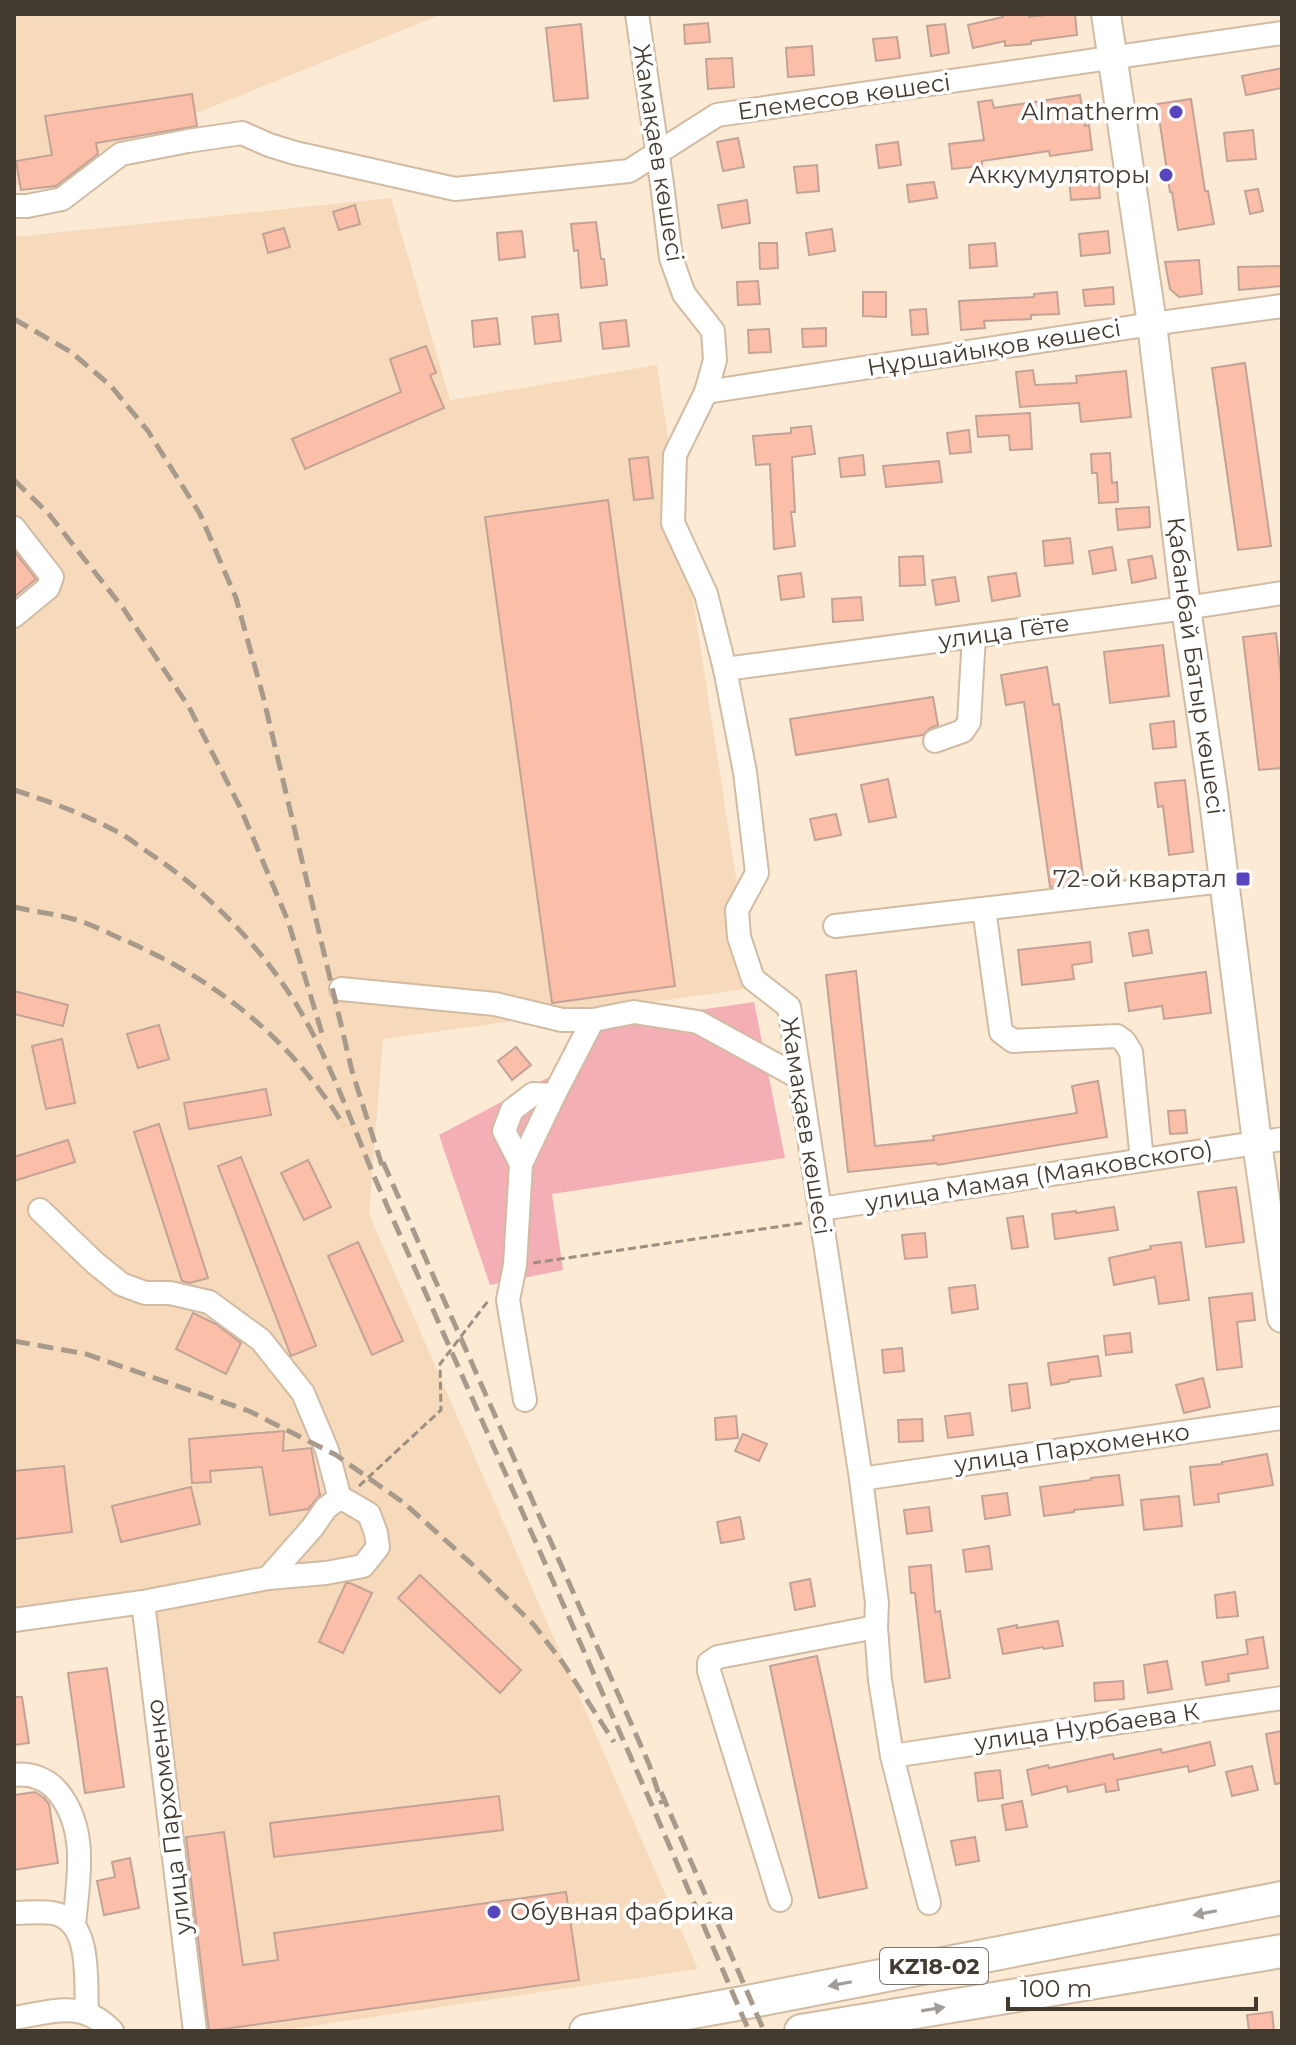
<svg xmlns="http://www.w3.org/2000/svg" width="1296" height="2045" viewBox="0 0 1296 2045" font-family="Montserrat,sans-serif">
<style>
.built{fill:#f7dabb}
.green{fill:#f4aeb6}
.building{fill:#fbbfa9;stroke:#c3a397;stroke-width:2}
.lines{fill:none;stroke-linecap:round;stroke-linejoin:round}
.minor-casing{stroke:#d1bba3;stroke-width:26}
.major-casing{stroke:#d1bba3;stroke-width:32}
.highway-casing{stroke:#d1bba3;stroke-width:36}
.path{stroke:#9c8f7f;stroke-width:3;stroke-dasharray:8 4;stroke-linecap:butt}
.minor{stroke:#fff;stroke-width:22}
.major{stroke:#fff;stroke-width:28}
.highway{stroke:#fff;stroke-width:32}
.rail{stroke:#a89a8a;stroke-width:5;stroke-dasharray:16 8;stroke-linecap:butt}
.oneway{fill:#a19c98}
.poi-dot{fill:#5745bd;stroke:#fff;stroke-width:3}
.labels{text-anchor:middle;stroke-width:7;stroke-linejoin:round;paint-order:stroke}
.shield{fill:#fff;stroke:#7b756e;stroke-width:2}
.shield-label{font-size:22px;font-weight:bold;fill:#433a30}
.street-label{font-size:24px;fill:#433a30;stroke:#fff}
.poi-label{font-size:24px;fill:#433a30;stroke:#fff;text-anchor:end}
</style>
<rect width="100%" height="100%" fill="#fcead5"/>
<g class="built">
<polygon points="14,14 442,14 14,187"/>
<polygon points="391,198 450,400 657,365 753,988 383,1039 369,1214 698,1969 277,2031 188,2031 136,1607 14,1624 14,237"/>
</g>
<polygon class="green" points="754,1002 785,1158 552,1194 563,1270 490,1285 439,1135 551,1076 603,1024"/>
<g class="building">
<polygon points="1003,14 1029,14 1029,17 1055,14 1075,14 1077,35 1031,41 1031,44 1005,46 1005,41 973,48 968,25 1003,17"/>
<polygon points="708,23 710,42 685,44 684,25"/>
<polygon points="581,24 588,98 554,101 546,28"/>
<polygon points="945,24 949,53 931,56 927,26"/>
<polygon points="897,37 900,58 876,61 873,39"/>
<polygon points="812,46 814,75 788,77 786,48"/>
<polygon points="732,58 734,87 708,89 706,59"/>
<polygon points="1282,68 1282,88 1246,95 1242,76"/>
<polygon points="192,94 197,126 96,143 98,154 56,186 21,190 16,161 52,155 45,116"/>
<polygon points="1080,95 1085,126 1089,125 1092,150 1050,156 1049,151 982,161 982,166 952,169 949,144 984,140 978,102 992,100 994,108"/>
<polygon points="1191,99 1205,191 1208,191 1214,224 1178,230 1172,192 1170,192 1157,104"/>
<polygon points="1253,130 1256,159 1227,161 1224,133"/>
<polygon points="738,138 744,167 723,171 717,142"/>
<polygon points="898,142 901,165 879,168 876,145"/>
<polygon points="817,165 819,191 797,193 794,167"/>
<polygon points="1098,176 1100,198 1071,200 1069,178"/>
<polygon points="934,182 937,198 909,202 907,185"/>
<polygon points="1258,189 1263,211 1250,214 1245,191"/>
<polygon points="747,200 750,223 722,228 718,205"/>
<polygon points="355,205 360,224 339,230 333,212"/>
<polygon points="596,222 601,259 604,259 607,285 581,288 578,250 574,251 571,224"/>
<polygon points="284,228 290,247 268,253 263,234"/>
<polygon points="832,229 835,251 809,255 806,233"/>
<polygon points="522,231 525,257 499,260 497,233"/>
<polygon points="1108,231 1110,253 1081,256 1079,234"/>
<polygon points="759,243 777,243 778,268 760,269"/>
<polygon points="995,243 997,266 970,268 969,245"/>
<polygon points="1199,260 1202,294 1179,297 1170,289 1165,262"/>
<polygon points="1282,266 1282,286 1239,290 1238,267"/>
<polygon points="758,281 760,304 738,305 737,282"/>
<polygon points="1113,287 1114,304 1085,306 1083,290"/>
<polygon points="863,292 886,292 886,317 863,316"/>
<polygon points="1057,292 1059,314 1031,315 1031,319 984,321 985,328 961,330 959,301 1034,297 1034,294"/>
<polygon points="926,309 928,334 912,335 910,310"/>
<polygon points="558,314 561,341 535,344 532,317"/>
<polygon points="497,318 500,344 474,347 472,321"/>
<polygon points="626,320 629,346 603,349 600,323"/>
<polygon points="826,328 826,346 803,347 802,329"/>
<polygon points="769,329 771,352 749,353 748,330"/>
<polygon points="426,346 436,373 430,375 444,408 305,469 292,439 401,392 390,359"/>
<polygon points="1245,363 1271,546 1238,550 1212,368"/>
<polygon points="1033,370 1035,385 1077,383 1076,376 1126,371 1131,417 1081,422 1079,403 1020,407 1016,372"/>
<polygon points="1030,413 1032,449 1010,450 1009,435 978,437 976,416"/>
<polygon points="811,426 815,454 792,457 795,512 791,512 795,546 774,549 770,464 756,465 753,436 791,433 791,428"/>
<polygon points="969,430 971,452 950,454 947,433"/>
<polygon points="1110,453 1112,483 1117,482 1118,502 1099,503 1097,473 1092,473 1091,454"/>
<polygon points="863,455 865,475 841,477 839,458"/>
<polygon points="648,457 653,498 634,500 629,459"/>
<polygon points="939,461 942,482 886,487 883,466"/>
<polygon points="608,500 675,986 552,1003 485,517"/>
<polygon points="1149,507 1150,527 1118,530 1116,509"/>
<polygon points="1070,538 1073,563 1045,566 1043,541"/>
<polygon points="1112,547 1116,570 1093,574 1089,551"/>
<polygon points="14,551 36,579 14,597"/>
<polygon points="923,556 925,585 900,586 899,557"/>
<polygon points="1152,556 1156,578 1132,583 1128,560"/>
<polygon points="801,573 804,597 781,600 778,576"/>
<polygon points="1016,573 1020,596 992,601 988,577"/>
<polygon points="955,577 959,601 936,605 932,580"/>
<polygon points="861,597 863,620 833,622 832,599"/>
<polygon points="1276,633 1282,685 1282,768 1259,770 1243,637"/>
<polygon points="1163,645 1169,696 1110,703 1104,652"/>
<polygon points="1047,667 1053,705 1059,704 1084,883 1050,887 1024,702 1006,705 1001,675"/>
<polygon points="933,697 938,725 930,728 923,735 796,755 790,719"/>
<polygon points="1174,721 1176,747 1153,749 1150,724"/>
<polygon points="888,779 896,817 869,822 861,785"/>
<polygon points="1185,780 1193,852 1169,855 1163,806 1158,807 1155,783"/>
<polygon points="836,814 841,835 815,840 810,819"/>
<polygon points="1148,930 1152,953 1133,956 1129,933"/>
<polygon points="1090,942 1092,962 1072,965 1074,979 1022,985 1018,950"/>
<polygon points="856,971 875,1146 934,1140 933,1136 1077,1113 1072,1086 1098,1081 1107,1137 938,1165 937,1163 848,1172 826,975"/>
<polygon points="1206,972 1211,1013 1164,1019 1162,1006 1129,1011 1125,983"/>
<polygon points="14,991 68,1005 63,1026 14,1014"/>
<polygon points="159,1025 169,1059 138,1068 127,1034"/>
<polygon points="62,1039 75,1103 46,1109 32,1046"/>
<polygon points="516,1047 531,1065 512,1080 498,1061"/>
<polygon points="266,1089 271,1115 189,1129 184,1103"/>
<polygon points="1185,1110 1187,1133 1170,1134 1168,1111"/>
<polygon points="159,1124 208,1278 190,1283 182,1281 134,1132"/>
<polygon points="68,1140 75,1162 14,1181 14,1157"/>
<polygon points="241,1157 316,1346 291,1356 218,1166"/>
<polygon points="308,1160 331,1207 304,1220 281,1173"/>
<polygon points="1236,1187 1244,1242 1206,1247 1198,1192"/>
<polygon points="1114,1207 1118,1230 1055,1239 1052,1214 1076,1211 1076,1213"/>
<polygon points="1023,1216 1028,1247 1012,1249 1007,1218"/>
<polygon points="925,1233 927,1257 905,1259 902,1235"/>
<polygon points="358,1242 403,1341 372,1355 328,1256"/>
<polygon points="1181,1242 1189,1300 1159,1304 1155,1277 1114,1285 1109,1258 1151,1249 1150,1246"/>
<polygon points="975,1285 978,1309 952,1313 949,1288"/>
<polygon points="1252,1293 1255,1320 1237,1322 1242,1367 1217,1370 1209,1298"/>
<polygon points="193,1313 216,1324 241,1343 226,1374 176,1349"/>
<polygon points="1130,1333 1132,1352 1106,1355 1104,1336"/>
<polygon points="902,1348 904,1371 884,1373 882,1350"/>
<polygon points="1098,1356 1101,1376 1069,1380 1069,1382 1051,1385 1048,1363"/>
<polygon points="1203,1378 1210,1407 1184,1413 1176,1385"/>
<polygon points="1027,1383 1030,1408 1012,1411 1009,1385"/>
<polygon points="970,1413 973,1435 948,1438 945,1416"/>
<polygon points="736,1416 738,1438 716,1440 715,1418"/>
<polygon points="922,1419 923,1441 899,1442 898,1420"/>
<polygon points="284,1431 283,1451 311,1448 320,1495 308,1509 270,1515 262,1467 210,1471 211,1482 192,1483 189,1439"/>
<polygon points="743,1434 767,1444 759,1461 735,1451"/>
<polygon points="1267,1454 1273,1485 1218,1494 1219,1502 1194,1505 1190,1467 1222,1464 1222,1462"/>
<polygon points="64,1466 72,1532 14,1539 14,1471"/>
<polygon points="1119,1475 1123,1505 1074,1510 1074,1512 1044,1516 1040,1487 1091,1480 1091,1478"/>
<polygon points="191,1487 200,1524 121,1542 112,1506"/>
<polygon points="1007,1493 1010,1515 985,1519 982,1496"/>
<polygon points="1179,1496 1182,1526 1144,1530 1141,1500"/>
<polygon points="929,1507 932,1531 907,1534 904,1510"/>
<polygon points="740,1517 744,1539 721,1543 717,1522"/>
<polygon points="989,1546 992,1569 966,1572 963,1550"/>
<polygon points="931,1565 935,1612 940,1611 950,1678 925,1682 915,1593 911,1593 909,1567"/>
<polygon points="420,1575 521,1670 500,1693 398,1598"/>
<polygon points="810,1579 815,1606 795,1610 790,1583"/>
<polygon points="346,1583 350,1583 372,1593 343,1653 319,1642"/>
<polygon points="1235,1592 1238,1616 1217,1618 1215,1595"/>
<polygon points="1058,1621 1063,1646 1044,1649 1043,1647 1003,1654 998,1629 1017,1625 1017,1628"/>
<polygon points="1263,1637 1268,1668 1228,1674 1229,1681 1206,1685 1202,1662 1248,1654 1246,1640"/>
<polygon points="817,1656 867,1888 819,1898 770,1666"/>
<polygon points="1167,1661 1172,1689 1148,1693 1144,1665"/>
<polygon points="107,1668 124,1787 85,1793 68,1673"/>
<polygon points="1123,1681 1124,1699 1095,1701 1094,1683"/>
<polygon points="14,1697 22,1697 29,1743 14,1745"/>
<polygon points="1282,1731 1282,1783 1275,1784 1266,1734"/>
<polygon points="1210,1742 1215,1765 1189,1772 1188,1766 1117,1780 1119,1790 1106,1792 1105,1784 1068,1792 1067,1786 1032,1795 1027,1770 1048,1765 1049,1768 1113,1754 1114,1759 1161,1749 1162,1753"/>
<polygon points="1252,1766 1258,1790 1232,1796 1226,1772"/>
<polygon points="1000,1770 1003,1798 978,1801 975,1773"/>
<polygon points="35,1792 44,1798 49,1804 58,1863 14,1870 14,1795"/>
<polygon points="499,1796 503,1830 274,1857 270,1823"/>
<polygon points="1022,1801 1027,1827 1006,1830 1002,1805"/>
<polygon points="224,1832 243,1965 278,1960 274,1933 566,1892 579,1980 209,2031 186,1837"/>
<polygon points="975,1837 979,1861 956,1865 951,1841"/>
<polygon points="130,1858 139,1908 104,1915 97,1881 115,1877 112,1862"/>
<polygon points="1272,2012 1274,2031 1249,2031 1247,2015"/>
</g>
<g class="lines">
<g class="minor-casing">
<g id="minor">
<polyline points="637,14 662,184 671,258 684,294 713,331 715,360 706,392 675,455 673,523 706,594 725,669 745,772 757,873 737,910 739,937 753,979 789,1007 861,1479 877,1603 876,1627 880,1680 892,1756 929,1903"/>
<polyline points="14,206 27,206 62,199 121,154 188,141 242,133 269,145 295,153 455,189 629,171 717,115 1282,33"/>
<polyline points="706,392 1152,324 1282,306"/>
<polyline points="14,528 52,577 48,588 14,616"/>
<polyline points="725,669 1186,608 1282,593"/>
<polyline points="935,741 963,731 969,722 974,636"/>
<polyline points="984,909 1001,1032 1013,1041 1117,1036 1124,1041 1131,1052 1142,1160"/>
<polyline points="835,926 1223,881"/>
<polyline points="341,989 495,1004 562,1020 593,1020 634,1012 698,1022 800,1078"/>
<polyline points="521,1164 504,1131 512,1110 533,1094 554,1095"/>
<polyline points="821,1209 1282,1139"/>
<polyline points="40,1210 94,1262 121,1284 145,1293 170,1293 209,1302 261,1340 303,1393 327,1450 340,1499"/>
<polyline points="525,1400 508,1300 515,1265 521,1164 554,1095 593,1020"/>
<polyline points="861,1479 1282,1418"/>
<polyline points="143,1602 195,2031"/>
<polyline points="14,1620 143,1602 268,1578 326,1573 363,1566 378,1547 376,1533 369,1514 345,1500 340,1499 334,1502 326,1508 312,1528 268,1578"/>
<polyline points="892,1756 1282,1698"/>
<path d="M14 1775C31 1773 47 1779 58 1792 89 1830 78 1881 74 1925"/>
<polyline points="780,1900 709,1671 709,1663 718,1657 876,1627"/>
<path d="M14 1913C26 1913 40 1911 52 1913 93 1919 85 1982 87 2012"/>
<path d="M14 2018C52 2012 82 1999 112 2031"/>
</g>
</g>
<g class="major-casing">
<g id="major">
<path id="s1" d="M1106 14 1152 324 1186 608 1213 793 1257 1142 1282 1318"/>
</g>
</g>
<g class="highway-casing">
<g id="highway">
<polyline points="586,2031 737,2004 1282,1898"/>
<polyline points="801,2031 1282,1951"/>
</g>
</g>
<g class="path">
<polyline points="533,1263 803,1223"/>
<polyline points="359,1486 441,1410 440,1364 488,1301"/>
</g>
<use href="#minor" class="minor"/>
<use href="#major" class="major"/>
<use href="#highway" class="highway"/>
<g class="rail">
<polyline points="14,319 71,352 111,386 148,431 200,514 236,598 263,696 352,1071 384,1172"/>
<polyline points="14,480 48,513 123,608 189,707 240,807 288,921 324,1040"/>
<path d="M14 790C49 801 83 814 116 831 126 836 136 844 146 851 207 891 260 945 298 1007 329 1059 350 1118 373 1174L651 1803 749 2031"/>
<path d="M14 907C35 912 59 914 80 921 95 926 110 934 124 940 217 980 291 1039 344 1126"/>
<polyline points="383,1162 649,1764 662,1804"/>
<polyline points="14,1341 86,1354 249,1411 336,1455 404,1503 474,1566 534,1625 563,1663 614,1742"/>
<polyline points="661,1792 764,2031"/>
</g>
</g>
<defs><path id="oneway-solid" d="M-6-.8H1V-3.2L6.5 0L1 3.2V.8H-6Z" transform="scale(2)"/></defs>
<g class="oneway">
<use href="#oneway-solid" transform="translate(1205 1913) rotate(169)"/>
<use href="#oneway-solid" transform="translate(840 1984) rotate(169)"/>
<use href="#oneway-solid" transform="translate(933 2009) rotate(-9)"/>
</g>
<g class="poi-dot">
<circle cx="1176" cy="112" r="8"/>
<circle cx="1166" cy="175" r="8"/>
<rect x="1235" y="871" width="16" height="16" rx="4"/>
<circle cx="494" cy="1912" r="8"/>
</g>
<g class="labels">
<rect class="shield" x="880" y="1948" width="108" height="36" rx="6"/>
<g class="shield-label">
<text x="934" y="1974">KZ18-02</text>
</g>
<g class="street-label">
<text transform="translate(844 97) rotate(-8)" y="8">Елемесов көшесі</text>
<text transform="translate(658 153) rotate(81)" y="8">Жамақаев көшесі</text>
<text transform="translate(994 348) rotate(-9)" y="8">Нұршайықов көшесі</text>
<text transform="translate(1004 632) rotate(-8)" y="8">улица Гёте</text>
<text dy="8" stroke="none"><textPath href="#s1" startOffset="658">Қабанбай Батыр көшесі</textPath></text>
<text transform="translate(806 1126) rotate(81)" y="8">Жамақаев көшесі</text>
<text transform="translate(1039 1176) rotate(-9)" y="8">улица Мамая (Маяковского)</text>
<text transform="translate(1072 1448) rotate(-8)" y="8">улица Пархоменко</text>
<text transform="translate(1087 1727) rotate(-8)" y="8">улица Нурбаева К</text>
<text transform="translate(169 1817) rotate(-97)" y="8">улица Пархоменко</text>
</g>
<g class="poi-label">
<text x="1160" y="120">Almatherm</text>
<text x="1150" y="183">Аккумуляторы</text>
<text x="1227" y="887">72-ой квартал</text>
<text x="510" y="1920" text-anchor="start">Обувная фабрика</text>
</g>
</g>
<rect width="1296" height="2045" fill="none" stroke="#433a30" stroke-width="32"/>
<path d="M1008 1997v12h248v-12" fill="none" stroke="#433a30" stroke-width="4"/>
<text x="1020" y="1997" font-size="24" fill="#433a30" stroke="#ffffff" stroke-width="6" paint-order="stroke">100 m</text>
</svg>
